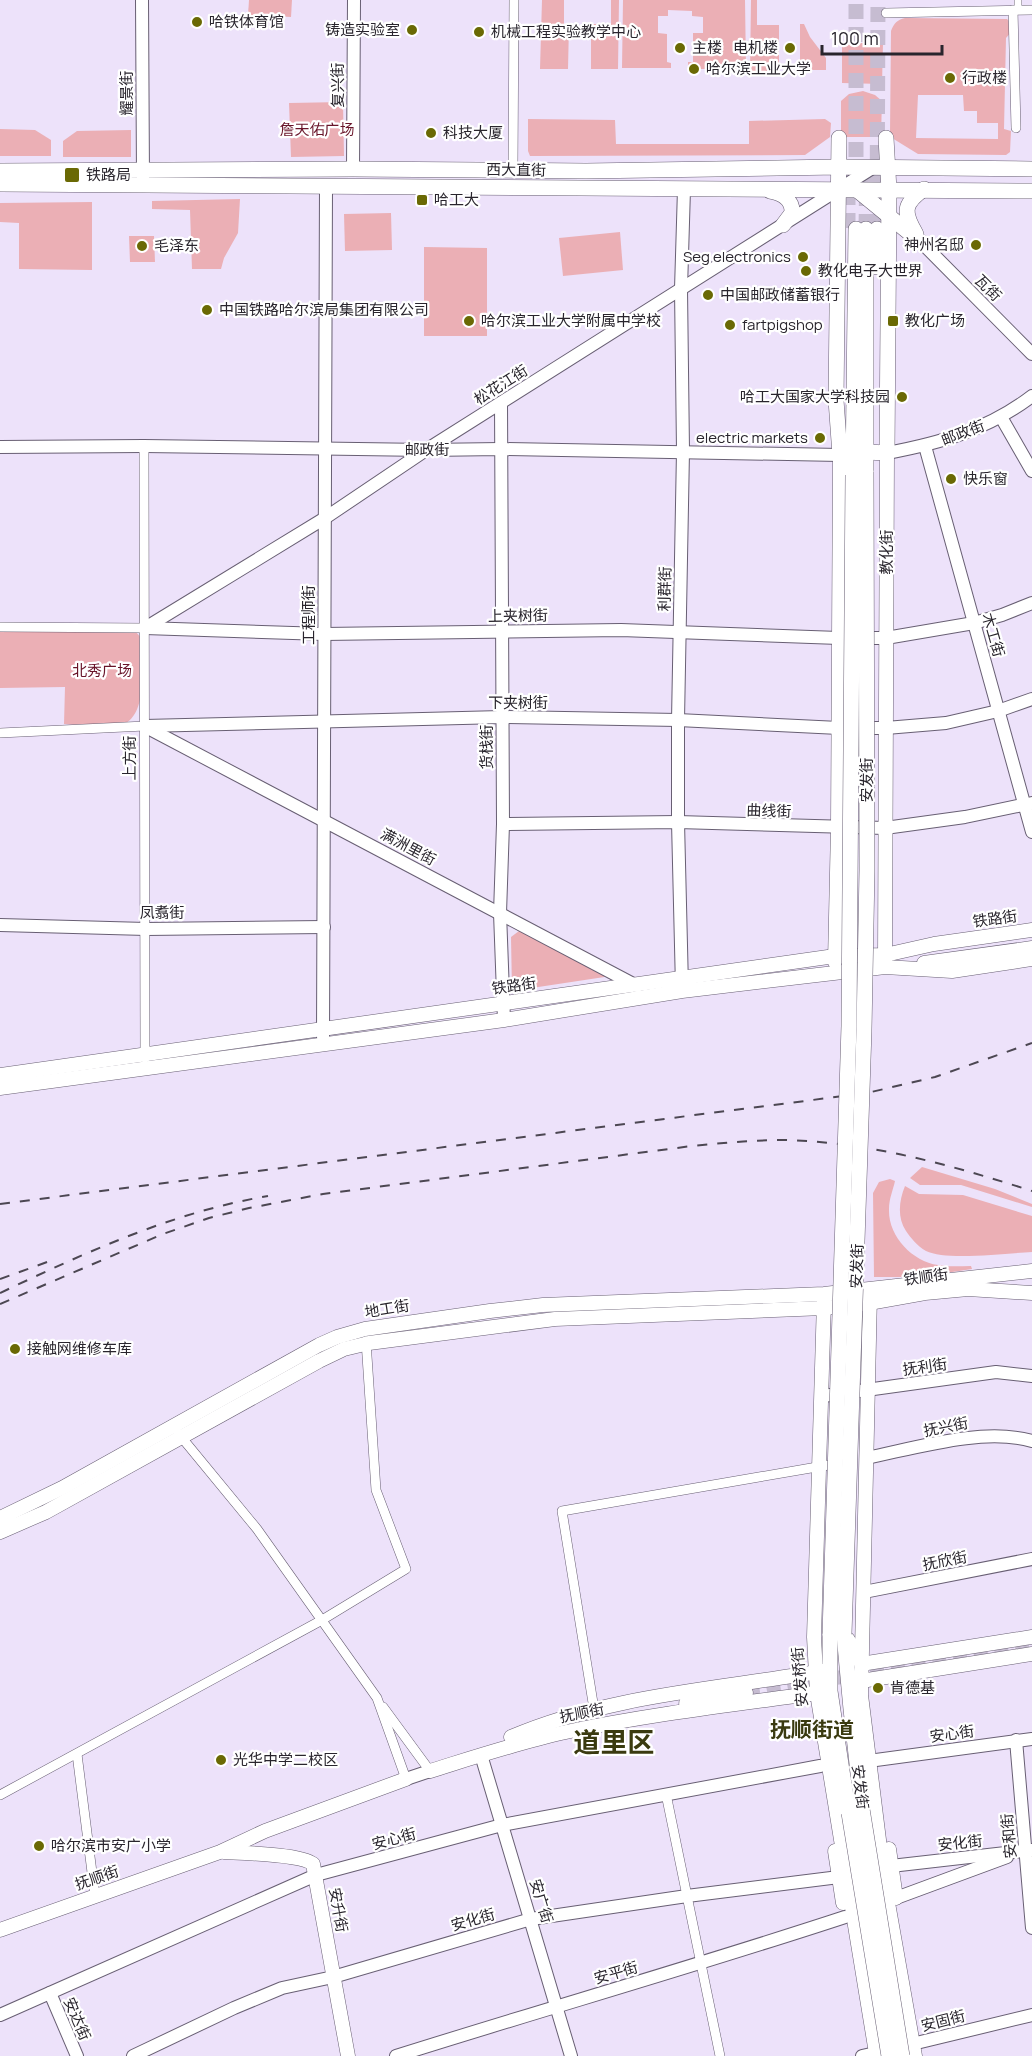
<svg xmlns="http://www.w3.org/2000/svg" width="1032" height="2056" viewBox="0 0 1032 2056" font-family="Manrope,'Noto Sans SC',sans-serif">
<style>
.green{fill:#ebafb5;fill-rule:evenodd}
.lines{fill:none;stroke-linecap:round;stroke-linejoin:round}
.secondary-tunnel{stroke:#c6bcd1;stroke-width:14;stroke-dasharray:14 7;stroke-linecap:butt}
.trunk-tunnel{stroke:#c6bcd1;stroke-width:15;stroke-dasharray:15 8;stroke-linecap:butt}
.pedestrian-casing{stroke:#685f73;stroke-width:8}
.minor-casing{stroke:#685f73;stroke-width:10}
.tertiary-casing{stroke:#685f73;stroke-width:14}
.secondary-casing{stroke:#685f73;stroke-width:15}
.primary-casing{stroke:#685f73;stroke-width:16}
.trunk-casing{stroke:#685f73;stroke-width:16}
.pedestrian{stroke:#fff;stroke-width:7}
.minor{stroke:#fff;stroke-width:9}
.tertiary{stroke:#fff;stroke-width:12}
.secondary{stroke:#fff;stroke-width:14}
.primary{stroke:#fff;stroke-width:15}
.trunk{stroke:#fff;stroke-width:15}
.rail{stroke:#4c4752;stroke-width:2;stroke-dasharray:10 10;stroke-linecap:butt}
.trunk-bridge-casing{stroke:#685f73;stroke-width:16;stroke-linecap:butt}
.trunk-bridge{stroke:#fff;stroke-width:15}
.poi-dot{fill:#6a6904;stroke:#fff;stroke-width:2}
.labels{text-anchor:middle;stroke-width:4.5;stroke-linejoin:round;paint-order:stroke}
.poi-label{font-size:15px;fill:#29252d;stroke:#fff;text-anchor:start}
.street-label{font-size:15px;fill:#29252d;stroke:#fff}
.park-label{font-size:15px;fill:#681429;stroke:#fff}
.district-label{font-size:21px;font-weight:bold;fill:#3a3a10;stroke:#fff}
.town-label{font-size:27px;font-weight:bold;fill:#3a3a10;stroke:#fff}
</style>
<rect width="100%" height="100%" fill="#ede2fa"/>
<g class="green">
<polygon points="249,0 292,0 291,17 248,15"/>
<polygon points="542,0 564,0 564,25 569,25 568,69 540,69"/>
<polygon points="611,0 619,0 618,69 591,69 591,24 611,24"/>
<polygon points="623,0 745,0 746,69 688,69 688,62 693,62 693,33 703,33 703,17 692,16 692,11 668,10 668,16 658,16 658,33 667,34 667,62 671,63 671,68 622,68"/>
<polygon points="751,0 757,0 757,25 779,25 779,72 750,72"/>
<path d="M905 18 1007 19 1011 23 1013 30 1006 38 1004 129 1011 131 1010 152 1006 155 918 154 892 138 890 133 891 31C894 23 897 20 905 18ZM918 95H963L964 111H977V123H998V139L916 138Z"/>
<polygon points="800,24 804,24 810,37 826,58 826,70 800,70"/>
<polygon points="842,43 883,43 882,84 842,83"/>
<polygon points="863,91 875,95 882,101 881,135 879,137 843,137 841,136 841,101 849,94"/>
<polygon points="343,102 344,156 291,157 289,103"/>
<polygon points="528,119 615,120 616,144 749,144 749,121 825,119 831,123 830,137 805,155 530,156 528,151"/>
<polygon points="0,129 35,130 51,140 51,156 0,156"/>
<polygon points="131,130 131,157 63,157 63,141 77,131"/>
<polygon points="240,199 238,233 224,258 221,269 192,269 190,210 152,209 152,201"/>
<polygon points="92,202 92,270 19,269 19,223 0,222 0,203"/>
<polygon points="391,213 392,250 345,251 344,214"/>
<polygon points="620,232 623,270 563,276 559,238"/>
<polygon points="129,236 154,236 155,262 130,262"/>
<polygon points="424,247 487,248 487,336 424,336"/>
<path d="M0 631 136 632 142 639C142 662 150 722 117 726 100 728 81 725 64 724L65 687 0 688Z"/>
<polygon points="523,928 611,976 512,991 511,937"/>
<polygon points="922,1167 995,1189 1032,1204 1032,1207 961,1185 920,1185 910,1178"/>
<path d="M890 1179 895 1181C893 1190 889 1199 889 1209 888 1236 912 1261 938 1265 948 1267 960 1266 971 1266L972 1269 919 1277H874L873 1193 879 1182Z"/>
<path d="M905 1186 919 1194 963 1195 1032 1216V1252C1007 1253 946 1261 926 1251 917 1246 911 1238 906 1231 897 1217 899 1201 905 1186Z"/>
</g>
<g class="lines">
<polyline class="secondary-tunnel" points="746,1693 1032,1645"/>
<g class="trunk-tunnel">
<polyline points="856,180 856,0"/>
<polyline points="848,228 848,177"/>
<polyline points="866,229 867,160"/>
<polyline points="877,229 878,0"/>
</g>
<g class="pedestrian-casing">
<polyline id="pedestrian" points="1018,10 1018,0"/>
</g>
<g class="minor-casing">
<g id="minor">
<polyline points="1013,10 1016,128"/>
<polyline points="886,13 1032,10"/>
<polyline points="513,170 514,0"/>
<polyline points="144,446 145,1058"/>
<polyline points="0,627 145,628"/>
<polyline points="0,733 145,726"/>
<polyline points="178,1433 257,1529 377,1698 406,1779"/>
<polyline points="383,1707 430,1771"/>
<polyline points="594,1709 562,1511 840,1463"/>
<polyline points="77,1754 95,1896"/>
<polyline points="666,1794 720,2056"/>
<polyline points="0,1795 322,1620 406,1569 376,1490 366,1341"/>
</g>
</g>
<g class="tertiary-casing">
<g id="tertiary">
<polyline points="142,0 143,178"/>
<polyline points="353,169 354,0"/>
<polyline points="923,244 1032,354"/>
<polyline points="501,403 503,824 500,913 504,1020"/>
<polyline points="1001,417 1032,471"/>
<polyline points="925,446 1032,832"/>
<polyline points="0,447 144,446 426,450 501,449 840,455"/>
<path d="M887 453C941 443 989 429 1032 396"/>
<polyline points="145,628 324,634 621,630 839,638 886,638 974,623 1002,615 1032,603"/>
<polyline points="145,628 325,518 426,450 874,167"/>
<polyline points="145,726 502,717 678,720 839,728 886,728 946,723 998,711 1032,699"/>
<polyline points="146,727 637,986"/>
<polyline points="503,824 678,822 885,828 965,817 1032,803"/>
<polyline points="0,925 146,929 324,927"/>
<polyline points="682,987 678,822 678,720 683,451 681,289 684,189"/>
<polyline points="323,1037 326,186"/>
<polyline points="823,1396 996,1372 1032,1376"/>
<path d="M866 1458C916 1448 983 1427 1032 1441"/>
<polyline points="864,1592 1032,1559"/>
<polyline points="1016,1740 1032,1928"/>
<polyline points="481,1755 571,2056"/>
<polyline points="876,1760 1032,1739"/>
<polyline points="406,1779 430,1771"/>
<polyline points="891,1866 1031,1850"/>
<polyline points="896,1898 1007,1857"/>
<polyline points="50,1993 77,2056"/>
<polyline points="0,2015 316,1875 502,1825 820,1766"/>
<polyline points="904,2046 1032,2015"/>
<polyline points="133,2056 234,2008 282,1988 333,1977 531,1919 687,1896 839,1877"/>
<path d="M396 2056C545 2009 696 1966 845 1917"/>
<polyline points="862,2056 884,2051"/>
</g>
</g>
<g class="secondary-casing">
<g id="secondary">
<polyline points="835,962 838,828 840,455"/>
<polyline points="885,963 887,453"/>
<polyline points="924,963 1032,948"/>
<polyline points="0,1075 835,956 885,955 934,944 1032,930"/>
<polyline points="0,1088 504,1020 682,991 885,967 952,971 1032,959"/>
<polyline points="870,1294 861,1695 882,1864"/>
<polyline points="824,1301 814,1637 817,1693 845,1864"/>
<polyline points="0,1518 62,1488 319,1345 337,1337 365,1329 490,1311 543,1305 824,1294 1032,1271"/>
<polyline points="0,1532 46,1512 319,1361 344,1349 369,1343 555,1319 824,1308 869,1303 925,1293 968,1289 1032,1293"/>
<polyline points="861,1664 1032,1637"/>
<polyline points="861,1681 1032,1654"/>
<polyline points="686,1703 746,1693"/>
<path d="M511 1737C609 1695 719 1689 823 1671"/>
<path d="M430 1771C475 1757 520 1742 566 1732 651 1714 738 1704 824 1692"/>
<polyline points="889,1849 896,1898"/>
<polyline points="835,1851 843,1903"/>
<path d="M224 1852C242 1853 301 1854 313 1864L348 2056"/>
<polyline points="885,1886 915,2056"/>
<polyline points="849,1889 876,2053"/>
<polyline points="0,1930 220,1852 265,1831 406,1779"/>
</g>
</g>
<g class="primary-casing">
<g id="primary">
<polyline points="0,171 353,169 586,171 839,167 1032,169"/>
<polyline points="0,184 1032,191"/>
<polyline points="857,190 923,244"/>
<path d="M770 191C782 193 793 200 792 213L783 225"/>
<path d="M916 234C903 212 903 204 924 189"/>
</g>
</g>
<g class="trunk-casing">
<g id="trunk">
<polyline points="839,138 836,400 840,455"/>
<polyline points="877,267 877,229"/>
<polyline points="866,452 887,453 889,190 886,138"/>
<polyline points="866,472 866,229"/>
<polyline points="853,475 856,229"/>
<polyline points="830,1634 830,1691 850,1824"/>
<polyline points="844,1634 851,1709 862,1809 865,1820"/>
<polyline points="847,1639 861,1661"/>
<polyline points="850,1848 851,1899"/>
<polyline points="874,1852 886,1895"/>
</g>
</g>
<use href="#pedestrian" class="pedestrian"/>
<use href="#minor" class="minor"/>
<use href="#tertiary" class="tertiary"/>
<use href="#secondary" class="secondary"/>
<use href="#primary" class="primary"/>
<use href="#trunk" class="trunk"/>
<g class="rail">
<polyline points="0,1204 867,1093 935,1077 1032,1043"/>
<polyline points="0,1279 50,1261"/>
<path d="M0 1293C87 1252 173 1212 268 1196"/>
<path d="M0 1304 163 1234 209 1218 249 1208 323 1194 692 1146C723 1143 753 1140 784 1140 870 1142 951 1165 1032 1191"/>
</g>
<g class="trunk-bridge-casing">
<g id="trunk-bridge">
<polyline points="830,1634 849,1026 853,475"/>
<polyline points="844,1634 864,1030 867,870 866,472"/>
<polyline points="862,1809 902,2056"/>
<polyline points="849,1813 889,2056"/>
</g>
</g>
<use href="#trunk-bridge" class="trunk-bridge"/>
</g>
<g class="poi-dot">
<circle cx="197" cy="22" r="6"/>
<circle cx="412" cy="30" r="6"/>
<circle cx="479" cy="32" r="6"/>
<circle cx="680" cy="48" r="6"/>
<circle cx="790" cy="48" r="6"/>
<circle cx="694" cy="69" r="6"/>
<circle cx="950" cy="78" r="6"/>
<circle cx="431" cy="133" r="6"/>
<rect x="64" y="167" width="16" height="16" rx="3"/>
<rect x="416" y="194" width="12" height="12" rx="3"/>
<circle cx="976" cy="245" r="6"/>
<circle cx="142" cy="246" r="6"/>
<circle cx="803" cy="257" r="6"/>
<circle cx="806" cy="271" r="6"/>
<circle cx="708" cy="295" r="6"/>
<circle cx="207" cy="310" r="6"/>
<circle cx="469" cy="321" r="6"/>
<rect x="887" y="315" width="12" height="12" rx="3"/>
<circle cx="730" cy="325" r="6"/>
<circle cx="902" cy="397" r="6"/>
<circle cx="820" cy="438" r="6"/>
<circle cx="951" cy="479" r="6"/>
<circle cx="15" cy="1349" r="6"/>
<circle cx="878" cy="1688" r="6"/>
<circle cx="221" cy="1760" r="6"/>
<circle cx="39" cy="1846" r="6"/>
</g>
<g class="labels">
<g class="poi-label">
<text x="209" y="27">哈铁体育馆</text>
<text x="400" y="35" text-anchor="end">铸造实验室</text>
<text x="491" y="37">机械工程实验教学中心</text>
<text x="692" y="53">主楼</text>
<text x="778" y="53" text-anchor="end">电机楼</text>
<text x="706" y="74">哈尔滨工业大学</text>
<text x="962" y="83">行政楼</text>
<text x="443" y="138">科技大厦</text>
<text x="86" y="180">铁路局</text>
<text x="434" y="205">哈工大</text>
<text x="964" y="250" text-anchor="end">神州名邸</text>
<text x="154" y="251">毛泽东</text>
<text x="791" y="262" text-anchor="end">Seg electronics</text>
<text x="818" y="276">教化电子大世界</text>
<text x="720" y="300">中国邮政储蓄银行</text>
<text x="219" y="315">中国铁路哈尔滨局集团有限公司</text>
<text x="481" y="326">哈尔滨工业大学附属中学校</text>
<text x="905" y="326">教化广场</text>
<text x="742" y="330">fartpigshop</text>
<text x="890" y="402" text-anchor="end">哈工大国家大学科技园</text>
<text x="808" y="443" text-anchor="end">electric markets</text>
<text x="963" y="484">快乐窗</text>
<text x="27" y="1354">接触网维修车库</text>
<text x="890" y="1693">肯德基</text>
<text x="233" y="1765">光华中学二校区</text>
<text x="51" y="1851">哈尔滨市安广小学</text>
</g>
<g class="street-label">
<text transform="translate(338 85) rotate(-90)" y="5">复兴街</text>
<text transform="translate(127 93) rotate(-90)" y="5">耀景街</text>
<text transform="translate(516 170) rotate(1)" y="5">西大直街</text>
<text transform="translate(988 288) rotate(45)" y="5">瓦街</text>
<text transform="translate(501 385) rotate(-32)" y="5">松花江街</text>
<text transform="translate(963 433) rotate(-21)" y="5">邮政街</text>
<text x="427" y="455">邮政街</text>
<text transform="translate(887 552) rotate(-90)" y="5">教化街</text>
<text transform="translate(665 589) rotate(-89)" y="5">利群街</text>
<text transform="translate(309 615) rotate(-90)" y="5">工程师街</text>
<text transform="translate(518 616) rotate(-1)" y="5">上夹树街</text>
<text transform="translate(993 635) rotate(74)" y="5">木工街</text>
<text x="518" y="708">下夹树街</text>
<text transform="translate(487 747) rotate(-90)" y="5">货栈街</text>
<text transform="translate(130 758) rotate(-90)" y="5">上方街</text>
<text transform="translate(867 780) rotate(-90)" y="5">安发街</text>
<text transform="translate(769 811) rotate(2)" y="5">曲线街</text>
<text transform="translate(408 847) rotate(28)" y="5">满洲里街</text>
<text x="162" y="918">凤翥街</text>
<text transform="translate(995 919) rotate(-8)" y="5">铁路街</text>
<text transform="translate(514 986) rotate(-8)" y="5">铁路街</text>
<text transform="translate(857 1266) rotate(-88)" y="5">安发街</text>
<text transform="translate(926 1277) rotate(-8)" y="5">铁顺街</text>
<text transform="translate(387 1309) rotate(-9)" y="5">地工街</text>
<text transform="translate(925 1367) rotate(-8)" y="5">抚利街</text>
<text transform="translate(946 1427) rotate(-11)" y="5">抚兴街</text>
<text transform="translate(945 1561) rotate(-11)" y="5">抚欣街</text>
<text transform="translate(800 1677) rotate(-95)" y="5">安发桥街</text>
<text transform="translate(582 1713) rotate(-11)" y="5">抚顺街</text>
<text transform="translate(952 1734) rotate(-8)" y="5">安心街</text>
<text transform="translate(860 1787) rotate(83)" y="5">安发街</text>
<text transform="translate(1009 1836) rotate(-95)" y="5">安和街</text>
<text transform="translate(394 1839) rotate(-15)" y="5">安心街</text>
<text transform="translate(960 1843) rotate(-6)" y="5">安化街</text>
<text transform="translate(97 1878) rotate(-19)" y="5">抚顺街</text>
<text transform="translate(541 1901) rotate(73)" y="5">安广街</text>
<text transform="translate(338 1910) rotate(80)" y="5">安升街</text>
<text transform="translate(473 1920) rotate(-16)" y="5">安化街</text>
<text transform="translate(616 1973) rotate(-16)" y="5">安平街</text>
<text transform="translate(77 2019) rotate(67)" y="5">安达街</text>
<text transform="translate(943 2021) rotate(-14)" y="5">安固街</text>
</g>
<g class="park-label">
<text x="317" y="135">詹天佑广场</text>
<text x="102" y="676">北秀广场</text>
</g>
<g class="district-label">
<text x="812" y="1737">抚顺街道</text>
</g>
<g class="town-label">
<text x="614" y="1752">道里区</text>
</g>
</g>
<path d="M822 45v9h120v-9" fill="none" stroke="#29252d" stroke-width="3"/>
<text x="831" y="45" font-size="18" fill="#29252d" stroke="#ffffff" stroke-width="4.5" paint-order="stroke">100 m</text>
</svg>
